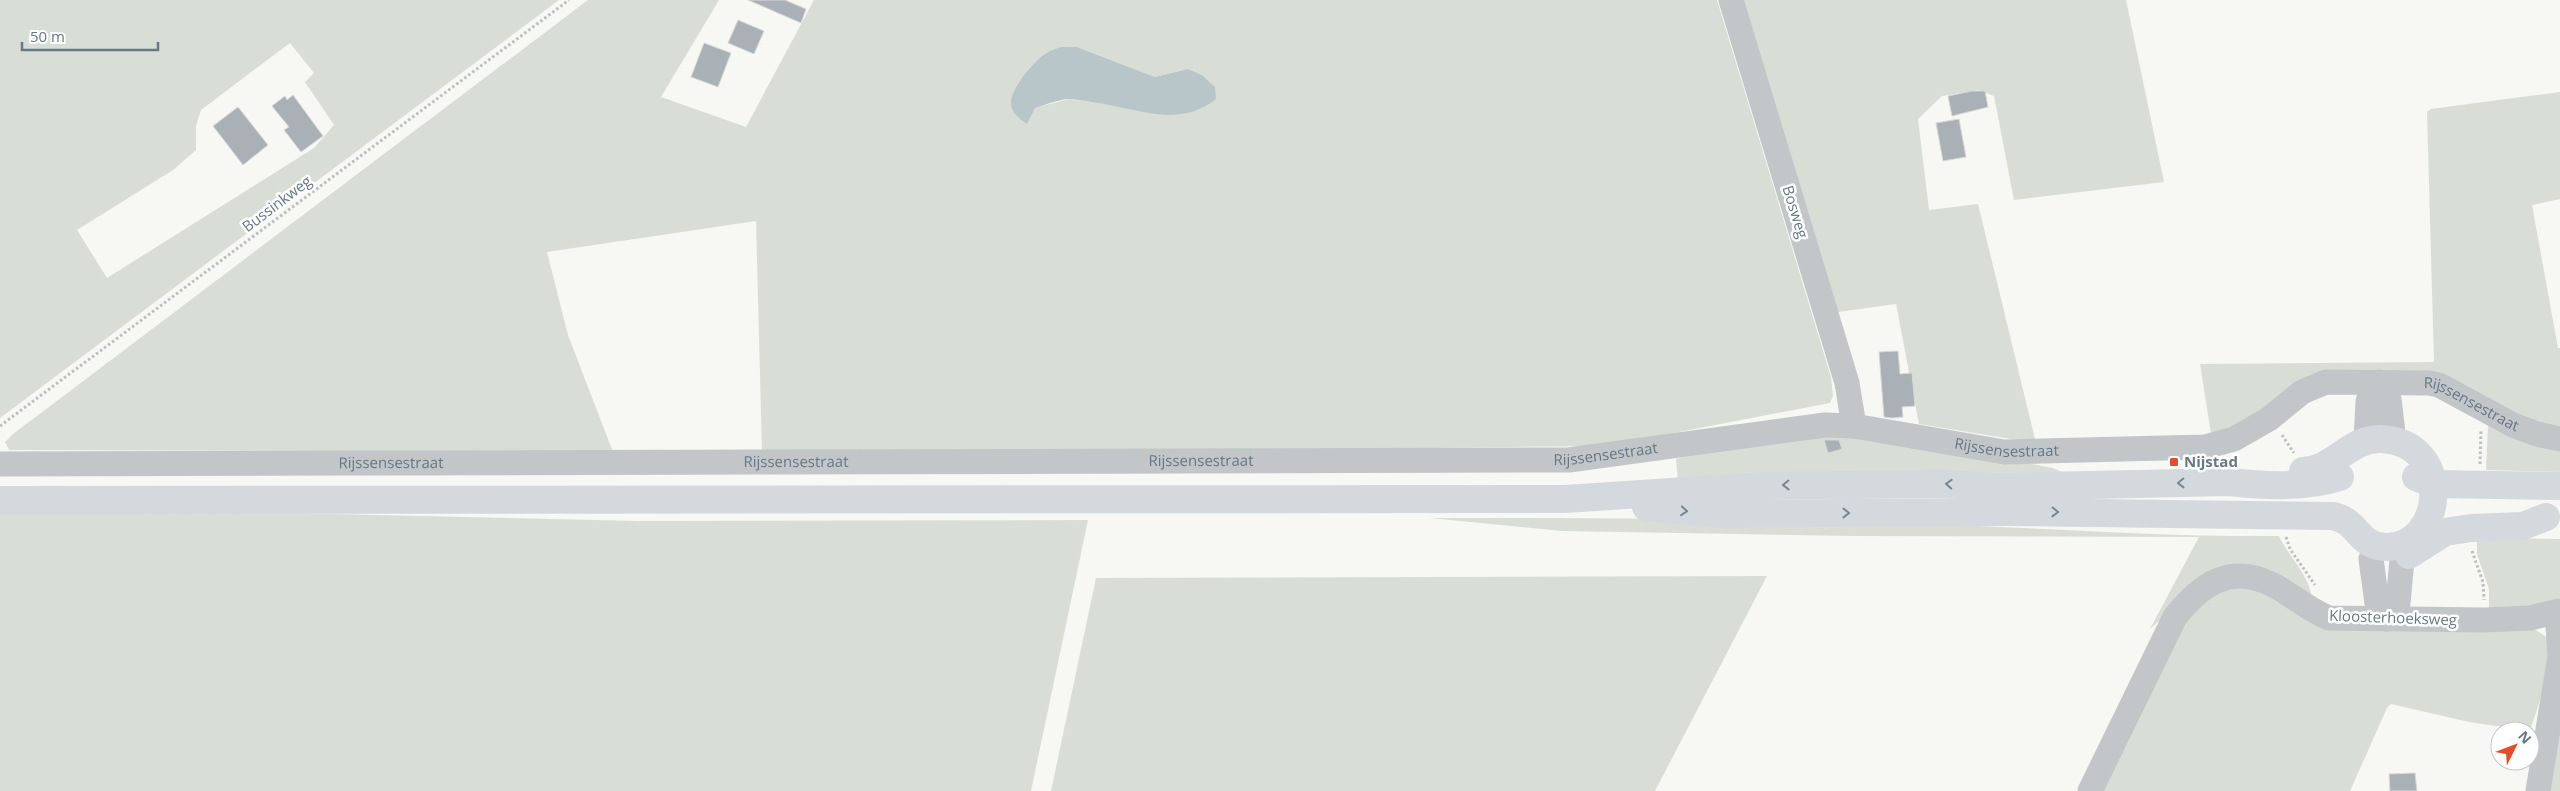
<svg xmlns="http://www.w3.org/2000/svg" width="2560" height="791" viewBox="0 0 2560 791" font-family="'Open Sans',sans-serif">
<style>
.green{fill:#d8ded5;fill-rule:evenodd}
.water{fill:#b8c5c9}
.building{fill:#a9b1b7;stroke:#d8d8d6}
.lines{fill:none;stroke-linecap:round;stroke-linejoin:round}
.path{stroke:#bcbfc1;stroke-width:3;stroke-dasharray:2.5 2.5;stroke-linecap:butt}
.minor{stroke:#c2c6c9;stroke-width:25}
.major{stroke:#d4d9dd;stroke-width:28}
.oneway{stroke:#768792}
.poi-dot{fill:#e24e29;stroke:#fff;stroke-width:2}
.labels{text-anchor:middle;stroke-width:5;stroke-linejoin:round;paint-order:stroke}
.street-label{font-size:15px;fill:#667885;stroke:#fff}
.poi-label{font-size:15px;font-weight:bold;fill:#667885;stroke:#fff;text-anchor:start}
</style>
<rect width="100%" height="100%" fill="#f7f7f4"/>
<g class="green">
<path d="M0 0H559L0 418ZM290 43 314 73 305 82 334 125 314 148 107 278 77 230 173 170 196 150V126L201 110Z"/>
<path d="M588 0H719L661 97 746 127 814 0H1717L1831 377 1833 396 1830 403 1622 443 1591 446 1261 450 762 452 756 221 547 252 568 335 613 452 9 450 5 442 13 434ZM1061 47H1077L1155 77 1188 69 1202 75 1106 104 1069 99 1034 108 1026 124Z"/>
<polygon points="1737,0 2126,0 2164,182 2014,200 1994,96 1978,90 1942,96 1918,119 1929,210 1978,204 2036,443 1919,424 1896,304 1831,313"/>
<polygon points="2560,92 2560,199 2532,205 2558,348 2560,348 2560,426 2546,426 2513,412 2323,372 2260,417 2212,440 2200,364 2434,362 2427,112 2431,109"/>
<polygon points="2488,426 2560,447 2560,472 2486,470"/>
<polygon points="1807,430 1909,441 2053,468 2073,477 1678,481 1676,459 1736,443"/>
<polygon points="0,511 199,511 637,521 1088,520 1031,791 0,791"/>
<path d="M1430 518C1612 518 1794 519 1976 526 2078 530 2178 537 2279 536 2289 557 2309 575 2312 598L2281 584 2192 591 2150 629 2199 537 1855 536 1562 531Z"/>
<polygon points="2477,538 2560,539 2560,607 2489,615 2489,589 2477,554"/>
<polygon points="1767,576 1655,791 1051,791 1096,578"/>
<polygon points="2222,586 2251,586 2309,620 2533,628 2551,640 2554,656 2530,731 2469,722 2391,704 2387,708 2350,791 2099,791 2180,619"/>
<polygon points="2560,680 2560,791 2543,791"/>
</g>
<path class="water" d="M1061 47H1077L1155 77 1188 69 1202 75 1215 87 1216 99C1177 130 1135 107 1091 102 1084 101 1075 99 1068 99 1057 100 1045 105 1035 108L1027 124C1020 119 1011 113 1011 103 1010 90 1035 59 1047 53 1051 50 1056 49 1061 47Z"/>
<g class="building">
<polygon points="748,0 785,0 806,9 801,23"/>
<polygon points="738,20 764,31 754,54 728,43"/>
<polygon points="704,43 731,53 718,87 691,77"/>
<polygon points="1972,91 1985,91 1988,107 1952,116 1948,96"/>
<polygon points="293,95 323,136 301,152 284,130 289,127 272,106 285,96 287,100"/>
<polygon points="238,107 268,145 243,165 213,126"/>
<polygon points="1959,119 1966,157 1943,161 1936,123"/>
<polygon points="1898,351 1900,374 1912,373 1915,406 1902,407 1903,417 1892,418 1884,417 1879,352"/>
<polygon points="1824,440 1839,440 1842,449 1828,453"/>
<polygon points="2415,773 2417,791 2390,791 2389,774"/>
</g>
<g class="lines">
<g class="path">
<polyline points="0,426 569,0"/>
<polyline points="2282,435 2294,453"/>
<polyline points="2480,464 2481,430"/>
<polyline points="2286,537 2290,549 2315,585"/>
<polyline points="2472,551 2483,582 2484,600"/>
</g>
<g class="minor">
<polyline points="1731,0 1847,383 1854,426"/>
<polyline points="2366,441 2368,401 2379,382 2389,399 2394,441"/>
<path id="s1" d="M0 464 1569 460 1825 425 1854 426 2004 452 2205 447 2234 439 2269 419 2302 392 2326 382 2429 383 2439 385 2513 425 2537 434 2560 439"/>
<polyline points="2371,559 2377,603 2386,619 2398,604 2402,559"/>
<path d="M2090 791 2175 617C2201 584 2231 563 2273 585 2293 595 2308 610 2329 618L2484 620 2530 618 2560 611"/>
<polyline points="2538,791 2560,656 2557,612"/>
</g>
<g class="major">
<polyline points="2416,477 2433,484 2560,486"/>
<path d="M0 500 1565 499 1763 486 1943 484 1997 487 2229 482C2266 486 2305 488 2340 477"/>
<path d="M1646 507 1721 514 2006 512 2333 516C2360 522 2357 546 2386 547 2445 548 2455 442 2381 439 2349 438 2334 470 2303 471"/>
<polyline points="2409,555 2445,532 2471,528 2523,526 2546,517"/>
</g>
</g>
<defs><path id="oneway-chevron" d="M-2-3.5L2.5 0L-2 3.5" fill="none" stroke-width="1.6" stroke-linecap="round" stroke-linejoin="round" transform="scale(1.25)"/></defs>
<g class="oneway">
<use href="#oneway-chevron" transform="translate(2181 483) rotate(179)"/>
<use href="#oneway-chevron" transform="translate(1949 484) rotate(-177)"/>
<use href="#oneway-chevron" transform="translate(1786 485) rotate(179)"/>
<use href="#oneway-chevron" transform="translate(1684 511) rotate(5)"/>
<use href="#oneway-chevron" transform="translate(2055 512) rotate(1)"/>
<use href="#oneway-chevron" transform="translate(1846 513)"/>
</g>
<rect class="poi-dot" x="2169" y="457" width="10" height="10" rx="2.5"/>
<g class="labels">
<g class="street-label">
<text transform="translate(277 204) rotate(-37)" y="5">Bussinkweg</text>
<text transform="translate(1795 212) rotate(73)" y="5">Bosweg</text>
<text dy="5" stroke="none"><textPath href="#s1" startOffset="2499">Rijssensestraat</textPath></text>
<text dy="5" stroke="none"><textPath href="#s1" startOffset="2011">Rijssensestraat</textPath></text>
<text dy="5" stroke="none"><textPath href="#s1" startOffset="1606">Rijssensestraat</textPath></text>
<text dy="5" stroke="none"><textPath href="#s1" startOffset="1201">Rijssensestraat</textPath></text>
<text dy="5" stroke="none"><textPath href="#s1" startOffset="796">Rijssensestraat</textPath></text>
<text dy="5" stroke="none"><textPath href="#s1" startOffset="391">Rijssensestraat</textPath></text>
<text transform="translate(2393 618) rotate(2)" y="5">Kloosterhoeksweg</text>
</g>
<g class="poi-label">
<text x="2184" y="467">Nijstad</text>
</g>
</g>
<g transform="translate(2515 746) rotate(48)"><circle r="24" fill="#ffffff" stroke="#c2c9ce"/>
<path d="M0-4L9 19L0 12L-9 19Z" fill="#e24e29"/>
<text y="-8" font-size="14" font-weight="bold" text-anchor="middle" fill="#667885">N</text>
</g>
<path d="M22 42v8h136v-8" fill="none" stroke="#667885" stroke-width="2.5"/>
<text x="30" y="42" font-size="15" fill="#667885" stroke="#ffffff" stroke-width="4" paint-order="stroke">50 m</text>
</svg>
